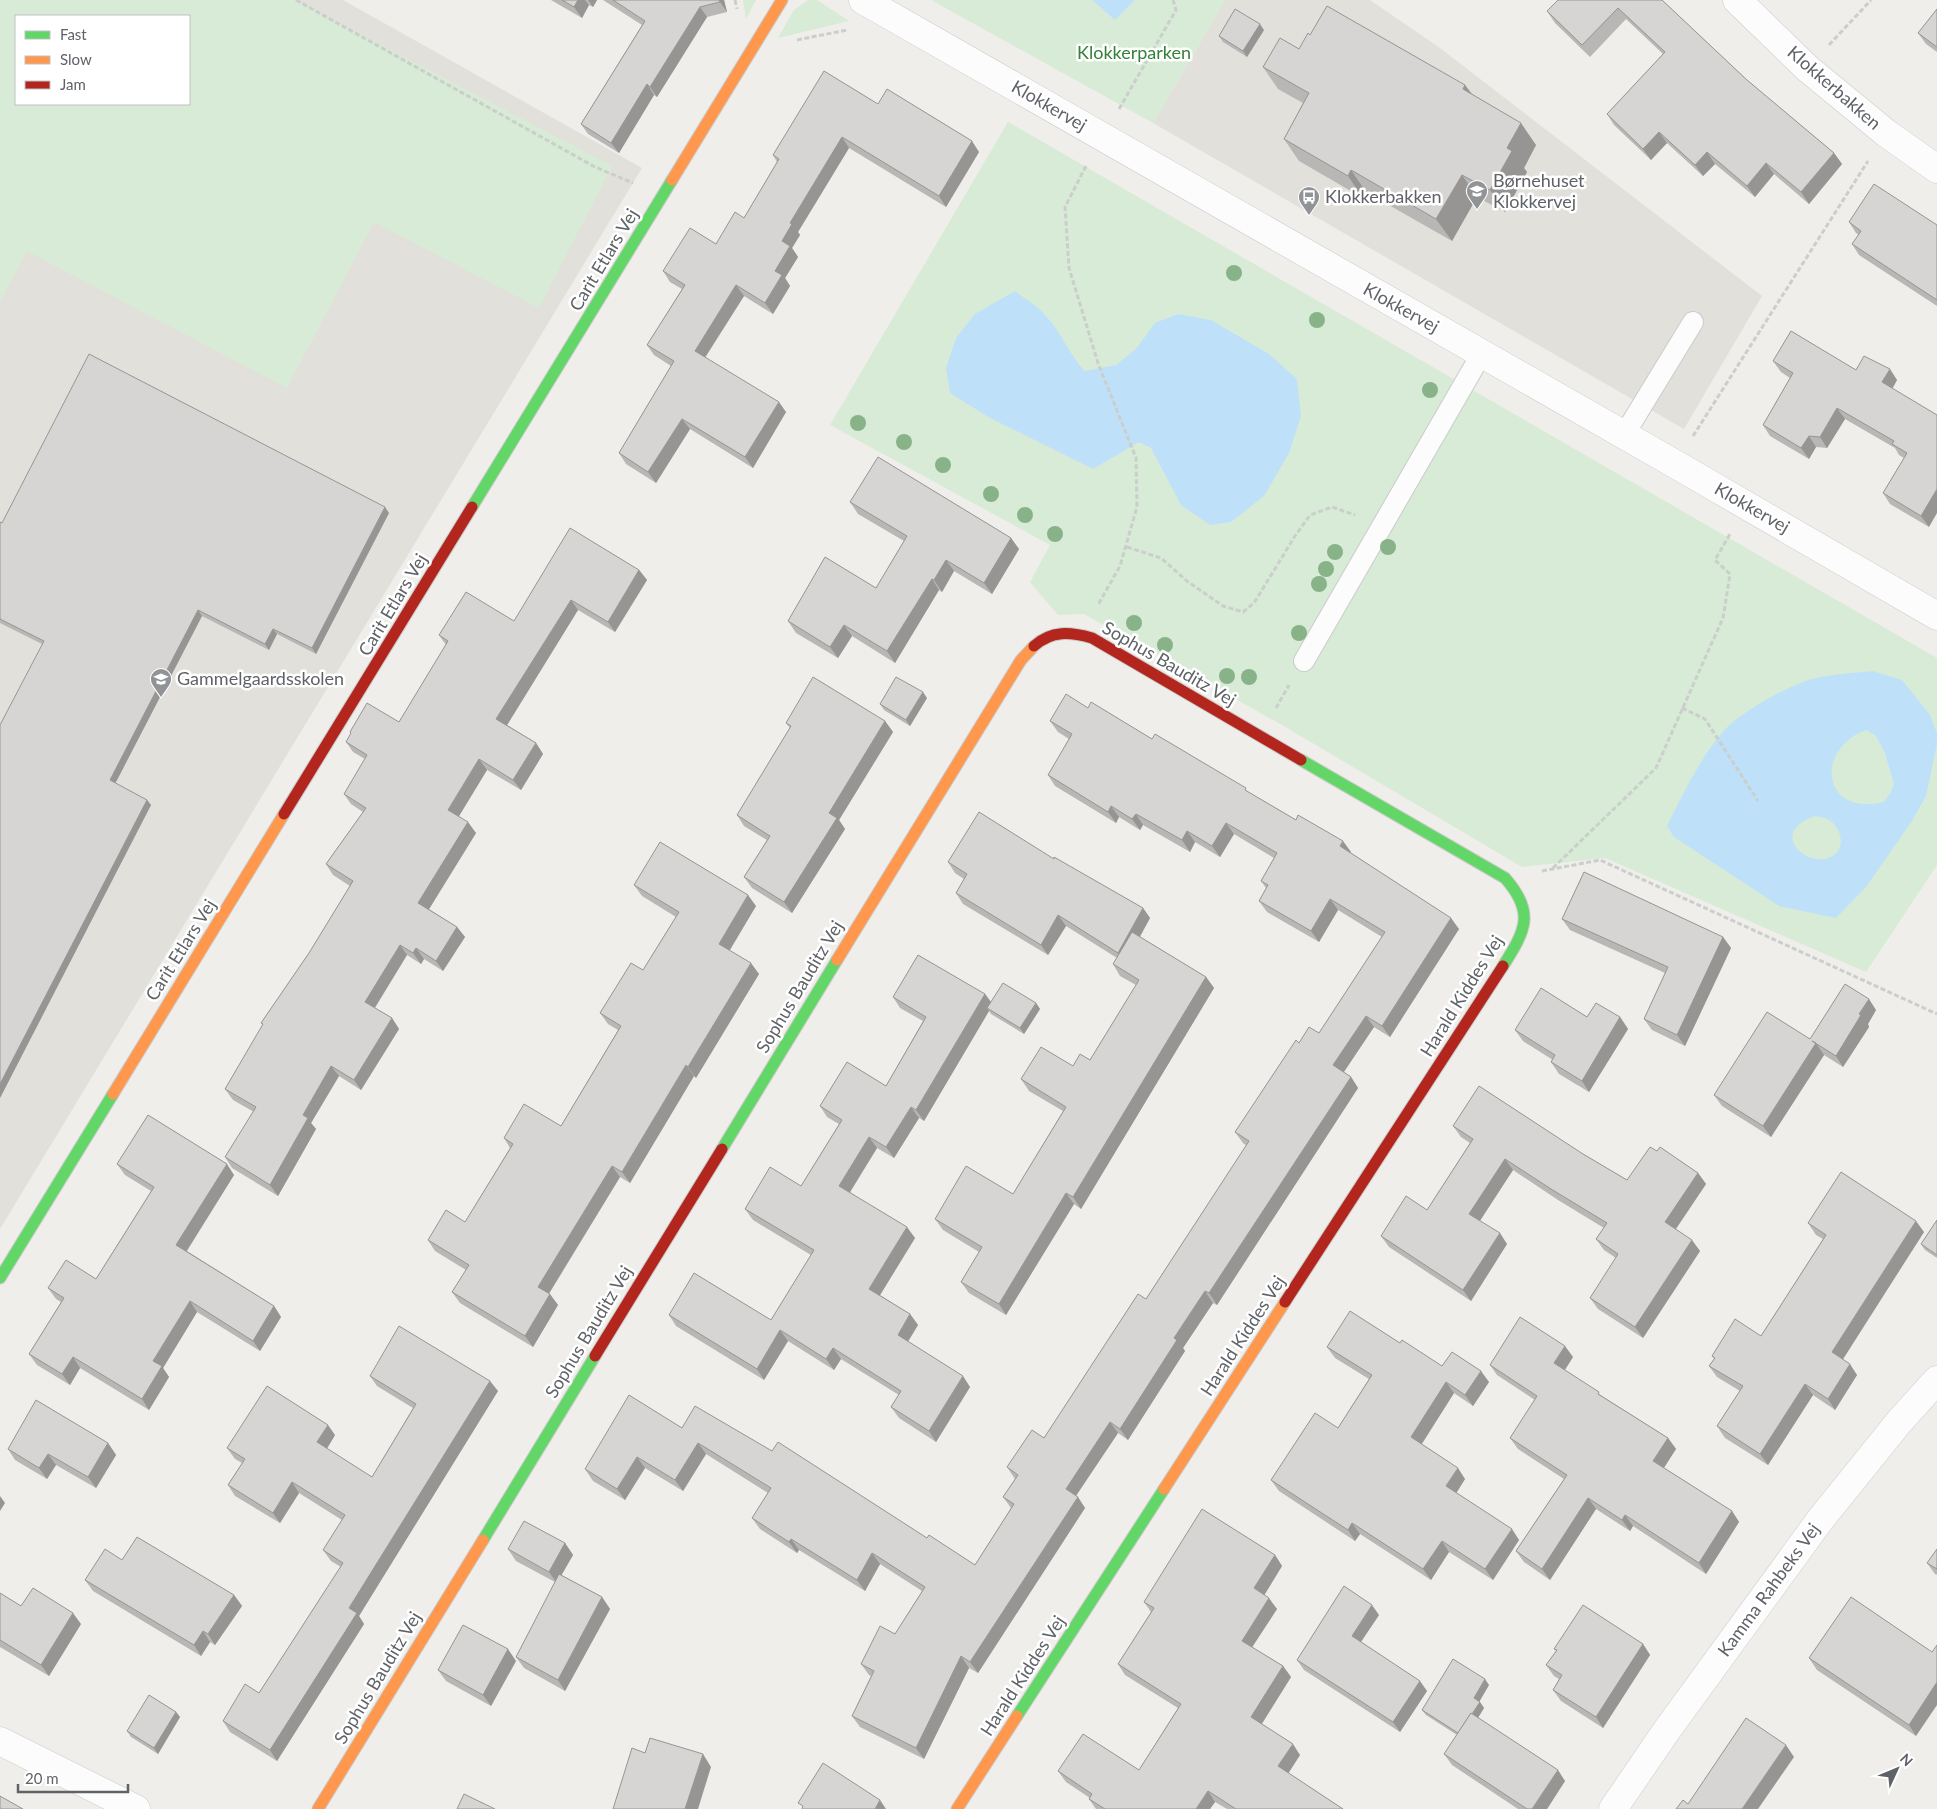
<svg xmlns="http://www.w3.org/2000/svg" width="1937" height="1809" viewBox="0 0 1937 1809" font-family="Lato,sans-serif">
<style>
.education{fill:#e2e0da;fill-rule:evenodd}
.green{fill:#d8ebd6;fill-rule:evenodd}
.water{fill:#bfe0f9;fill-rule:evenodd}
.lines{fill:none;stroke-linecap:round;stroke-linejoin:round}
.lane-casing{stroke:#cbcccc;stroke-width:22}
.street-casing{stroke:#cbcccc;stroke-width:29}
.fast-casing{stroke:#cacacb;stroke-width:13}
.slow-casing{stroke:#cacacb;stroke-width:13}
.jam-casing{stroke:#cacacb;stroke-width:13}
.path{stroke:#cacfcc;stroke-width:3;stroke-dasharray:5 2.5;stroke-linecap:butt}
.lane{stroke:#fdfcfc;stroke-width:20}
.street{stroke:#fdfcfc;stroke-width:28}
.fast{stroke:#63d668;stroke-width:11}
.slow{stroke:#ff974d;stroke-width:11}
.jam{stroke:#b3261e;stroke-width:11}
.tree{fill:#88b388}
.wall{fill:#b8b7b5}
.shaded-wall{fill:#969594}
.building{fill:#d6d5d3;stroke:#969594}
.labels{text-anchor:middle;stroke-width:5;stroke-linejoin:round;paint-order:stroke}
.park-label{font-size:18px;fill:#348238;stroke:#fff}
.street-label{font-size:18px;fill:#5f6368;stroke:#fff}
.poi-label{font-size:18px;fill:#5f6368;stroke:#fff;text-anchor:start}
</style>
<rect width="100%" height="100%" fill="#efeeea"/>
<g class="education">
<path d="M0 0H343L642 168 0 1229ZM16 16H189V104H16Z"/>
<polygon points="1225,0 1370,0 1440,48 1762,296 1684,429 1153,123"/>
</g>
<g class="green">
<path d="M0 0H295L612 166 539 308 374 222 287 388 27 251 0 302ZM16 16H189V104H16Z"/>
<polygon points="743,0 756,0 746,19"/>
<polygon points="808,0 817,0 849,21 778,38 794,10"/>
<polygon points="931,0 1225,0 1153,123"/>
<polygon points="1008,122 1937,658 1937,865 1866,972 1605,858 1522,867 1282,725 1084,614 1058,615 1030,582 1050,545 830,425"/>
</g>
<g class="water">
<polygon points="1092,0 1135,0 1115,20"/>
<path d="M1015 291C1025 299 1038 306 1046 316 1062 333 1069 355 1085 371L1116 365 1136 349 1155 323 1178 314 1211 320 1269 354 1297 379 1301 416 1289 453 1264 496 1231 522 1210 525 1181 505 1151 448 1139 442 1093 469 990 418 950 393 946 368 956 338 975 314Z"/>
<path d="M1873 671 1902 680 1930 715 1937 733V744L1926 796 1912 821 1866 887 1836 918 1779 906 1674 837 1667 826C1683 794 1698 762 1721 734 1737 714 1787 686 1812 679 1832 674 1853 673 1873 671ZM1867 730 1876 736 1885 753 1894 784 1891 792 1884 802C1819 817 1816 746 1867 730ZM1815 816C1819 817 1823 817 1827 819 1838 823 1845 841 1838 851 1818 877 1761 835 1815 816Z"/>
</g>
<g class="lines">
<g class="lane-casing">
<g id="lane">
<polyline points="1624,435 1693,322"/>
<polyline points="1304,661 1482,353"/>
</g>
</g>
<g class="street-casing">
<g id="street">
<polyline points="863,0 1675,464 1937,616"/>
<polyline points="1737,0 1807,68 1886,133 1937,169"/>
<polyline points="0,1741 136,1809"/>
<polyline points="1613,1809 1667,1730 1820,1520 1899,1422 1937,1380"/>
</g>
</g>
<g class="fast-casing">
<g id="fast">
<polyline points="472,507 672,180"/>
<path d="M1301 760 1505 878C1536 913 1525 931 1503 966"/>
<polyline points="722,1149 837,960"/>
<polyline points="0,1278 113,1094"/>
<polyline points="483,1540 595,1356"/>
<polyline points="1017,1716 1164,1489"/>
</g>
</g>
<g class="slow-casing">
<g id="slow">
<polyline points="672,180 782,0"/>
<polyline points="837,960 1021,660 1034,646"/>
<polyline points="113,1094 284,814"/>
<polyline points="1164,1489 1285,1302"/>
<polyline points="318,1809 483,1540"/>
<polyline points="957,1809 1017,1716"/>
</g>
</g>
<g class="jam-casing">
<g id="jam">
<path d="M1034 646C1052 630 1070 632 1092 638L1301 760"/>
<polyline points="284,814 472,507"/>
<polyline points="1285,1302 1503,966"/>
<polyline points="595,1356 722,1149"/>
</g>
</g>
<g class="path">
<polyline points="296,0 595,167 633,183"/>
<polyline points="735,0 737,9"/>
<polyline points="797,40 847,30"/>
<polyline points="1829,45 1871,0"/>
<polyline points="1119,109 1176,10 1173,0"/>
<polyline points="1086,166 1065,207 1069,268 1098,363 1136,458 1137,507 1120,566 1098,605"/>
<polyline points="1693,436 1868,161"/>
<polyline points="1127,547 1161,558 1187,581 1223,606 1243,612 1254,603 1295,536 1310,515 1332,507 1355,515"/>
<polyline points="1276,708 1289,685"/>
<polyline points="1682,708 1705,719 1758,801"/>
<polyline points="1553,868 1656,768 1723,618 1730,574 1715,560 1730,534"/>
<polyline points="1542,871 1600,860 1937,1014"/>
</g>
<use href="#lane" class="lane"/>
<use href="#street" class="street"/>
<use href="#fast" class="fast"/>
<use href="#slow" class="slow"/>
<use href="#jam" class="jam"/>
</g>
<g class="tree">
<circle cx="1234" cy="273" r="8"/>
<circle cx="1317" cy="320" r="8"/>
<circle cx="1430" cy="390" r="8"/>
<circle cx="858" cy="423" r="8"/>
<circle cx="904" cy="442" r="8"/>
<circle cx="943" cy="465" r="8"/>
<circle cx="991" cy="494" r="8"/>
<circle cx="1025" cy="515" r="8"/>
<circle cx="1055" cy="534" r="8"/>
<circle cx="1388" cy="547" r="8"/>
<circle cx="1335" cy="552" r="8"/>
<circle cx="1326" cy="569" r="8"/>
<circle cx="1319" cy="584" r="8"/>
<circle cx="1134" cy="623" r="8"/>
<circle cx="1299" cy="633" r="8"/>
<circle cx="1165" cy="645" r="8"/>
<circle cx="1227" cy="676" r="8"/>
<circle cx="1249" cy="677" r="8"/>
</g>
<g class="wall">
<polygon points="551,0 597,0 593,7 589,5 582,18"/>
<polygon points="603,0 724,0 727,12 707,17 657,97 654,95 619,153 588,134 581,124 642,25"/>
<polygon points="1662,0 1747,80 1834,153 1842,164 1809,204 1774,174 1755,197 1715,164 1703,176 1667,143 1651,160 1614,125 1607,114 1663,54 1626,19 1590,57 1555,23 1547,11"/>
<polygon points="1937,9 1937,52 1926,44 1918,33"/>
<polygon points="1264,30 1247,57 1223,42 1219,36"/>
<polygon points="1310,35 1465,85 1472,94 1536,145 1524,168 1527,172 1505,212 1477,197 1452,241 1366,192 1363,198 1299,161 1284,139 1303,103 1278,89 1263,67 1299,49"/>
<polygon points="878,104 979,152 946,207 849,148 798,232 800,235 792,248 798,257 785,278 790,286 773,314 744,296 705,358 786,412 753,468 690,429 656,483 626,464 619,453 671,366 654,355 647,345 682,289 670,282 663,271 716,244 744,218 777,162 773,155"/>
<polygon points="1849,222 1937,225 1937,306 1859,255 1852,244 1859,235 1856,233"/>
<polygon points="1773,361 1856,370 1897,380 1892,388 1929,527 1890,504 1883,493 1904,458 1899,455 1895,448 1845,419 1827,448 1816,447 1809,459 1770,436 1763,425 1790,378 1781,372"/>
<polygon points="850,502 1011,538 1019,549 992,594 954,571 942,592 939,590 895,663 852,636 838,658 796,633 788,621 876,588 904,541 858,514"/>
<polygon points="389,513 316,654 277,634 269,650 202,616 115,783 147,800 151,805 0,1098 42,644 0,623 0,522 2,523"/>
<polygon points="639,570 647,580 615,632 578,610 507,725 536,743 543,754 521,790 487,770 459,816 476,833 429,909 457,927 465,937 443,971 424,959 421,964 407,955 375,1008 392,1018 399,1029 361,1090 339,1076 311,1123 316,1129 278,1196 232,1168 225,1157 254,1112 233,1100 225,1089 263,1025 261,1023 309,953 350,886 333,875 326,864 363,812 351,804 344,794 365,759 353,752 346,742 351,734 350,732 399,722 446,645 439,635 514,621"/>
<polygon points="927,698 910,726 884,710 880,704"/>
<polygon points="1088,708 1152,739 1250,793 1351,852 1351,853 1459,929 1390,1037 1374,1027 1344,1072 1351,1077 1358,1088 1217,1305 1213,1303 1183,1348 1185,1351 1128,1440 1118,1433 1076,1496 1085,1508 978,1673 969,1668 924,1759 860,1727 852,1716 871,1676 869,1675 861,1664 895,1634 922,1591 880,1564 865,1591 799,1550 797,1553 760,1529 752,1518 768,1493 706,1454 683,1491 645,1468 625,1500 593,1481 585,1469 682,1428 772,1451 975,1565 1011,1508 1003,1497 1015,1479 1007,1467 1044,1438 1146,1299 1247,1146 1243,1143 1235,1132 1299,1043 1319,1033 1382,937 1338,910 1319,942 1267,912 1259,901 1266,888 1261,881 1274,858 1234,834 1220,857 1195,842 1190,852 1143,825 1140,830 1119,817 1116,823 1055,786 1048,775 1069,739 1058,732 1050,721"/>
<polygon points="885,721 893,732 839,820 845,829 792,913 752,888 744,877 767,840 744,826 737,815 790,728 786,723"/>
<polygon points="1054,859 1143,908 1150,918 1140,937 1206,977 1214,988 1081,1209 1074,1204 1006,1315 969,1293 961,1282 979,1252 943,1230 935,1219 1013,1194 1063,1111 1029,1091 1021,1079 1073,1066 1090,1060 1136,985 1120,976 1113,964 1117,958 1066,926 1048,955 963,904 956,893 964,879 955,873 948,862"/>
<polygon points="634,885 756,906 729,950 759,974 696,1078 694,1076 630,1183 620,1177 549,1294 558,1305 533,1347 460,1303 452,1292 466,1270 435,1251 428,1240 465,1222 510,1148 504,1138 561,1126 618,1030 608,1024 600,1013 643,970 676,917 642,896"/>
<polygon points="1562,919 1723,937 1731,948 1685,1046 1652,1030 1644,1019 1665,973 1570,930"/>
<polygon points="985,994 991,1002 1036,1003 1040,1009 1024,1034 991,1014 989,1011 924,1121 919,1118 894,1158 877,1148 850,1192 915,1238 880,1295 910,1314 918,1325 908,1342 970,1387 936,1442 899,1418 891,1407 899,1395 841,1359 834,1370 788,1341 764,1380 676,1326 669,1315 771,1320 811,1255 753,1220 745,1209 801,1186 839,1124 827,1117 820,1106 886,1086 923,1021 900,1008 893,997"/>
<polygon points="1876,1010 1868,1024 1869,1027 1843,1067 1824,1055 1771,1137 1722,1106 1714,1095 1810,1039"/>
<polygon points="1587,1017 1620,1017 1628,1029 1589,1092 1559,1074 1551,1062 1553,1060 1523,1041 1515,1030"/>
<polygon points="1453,1126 1583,1154 1627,1180 1657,1151 1698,1173 1706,1184 1676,1229 1700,1251 1643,1338 1598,1309 1590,1298 1616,1258 1604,1250 1596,1239 1604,1228 1558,1200 1513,1170 1480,1221 1507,1244 1471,1301 1389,1247 1381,1236 1427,1210 1470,1143 1461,1137"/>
<polygon points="117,1164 234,1175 187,1251 274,1306 281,1317 260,1351 197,1312 163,1368 169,1377 149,1410 80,1368 70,1385 37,1365 29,1354 61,1302 56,1299 48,1288 96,1279 151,1191 125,1175"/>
<polygon points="1937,1220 1937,1258 1925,1250 1921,1244"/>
<polygon points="1808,1223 1924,1232 1842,1359 1857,1375 1835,1410 1813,1395 1768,1465 1725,1438 1717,1426 1740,1391 1717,1377 1709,1366 1714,1359 1712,1356 1761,1336 1823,1239 1816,1235"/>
<polygon points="1400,1343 1442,1366 1489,1382 1473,1406 1454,1393 1422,1444 1465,1479 1456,1492 1519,1540 1493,1580 1449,1552 1431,1580 1360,1534 1355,1541 1279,1491 1271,1480 1338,1428 1369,1379 1335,1358 1327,1347"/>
<polygon points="1573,1357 1565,1370 1602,1396 1668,1438 1676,1449 1664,1468 1732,1511 1739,1522 1706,1574 1633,1526 1630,1531 1596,1509 1550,1580 1524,1562 1516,1551 1564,1479 1518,1449 1510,1438 1535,1400 1497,1375 1490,1365"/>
<polygon points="370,1376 498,1391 359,1616 364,1624 277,1761 230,1732 223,1721 259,1693 341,1567 331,1561 323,1550 342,1520 299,1493 280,1523 235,1496 228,1485 242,1463 235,1459 227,1448 335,1435 327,1449 372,1477 413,1408 377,1386"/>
<polygon points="108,1443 116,1455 96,1488 56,1465 47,1479 15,1460 8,1449"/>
<polygon points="565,1543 573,1555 561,1575 602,1597 610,1609 565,1691 524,1668 516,1657 555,1582 516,1561 508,1549"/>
<polygon points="1937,1549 1937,1575 1935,1574 1927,1563"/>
<polygon points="1275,1555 1282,1566 1264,1595 1277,1609 1252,1647 1283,1666 1291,1677 1262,1724 1300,1755 1288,1773 1343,1809 1227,1809 1215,1802 1210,1809 1096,1809 1089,1799 1090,1798 1066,1782 1058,1771 1139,1770 1178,1708 1125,1675 1118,1664 1151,1612 1144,1602"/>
<polygon points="122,1560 234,1595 242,1606 215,1645 210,1642 201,1656 93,1591 85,1580"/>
<polygon points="0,1593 21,1606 81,1624 49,1676 0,1647"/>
<polygon points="1379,1615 1361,1642 1427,1691 1400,1732 1304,1670 1297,1660"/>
<polygon points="1643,1644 1650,1655 1603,1728 1561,1701 1553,1690 1559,1679 1554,1676 1546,1665 1556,1651 1554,1649"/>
<polygon points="1932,1652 1916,1736 1817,1670 1809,1658"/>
<polygon points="516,1661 491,1706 446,1681 438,1670"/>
<polygon points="1489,1685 1479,1701 1484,1708 1478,1718 1565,1781 1547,1809 1518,1809 1452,1765 1444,1754 1457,1735 1426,1715 1422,1710"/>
<polygon points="176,1712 180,1717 158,1754 131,1737 127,1731"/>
</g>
<g class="shaded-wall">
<polygon points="578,0 585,0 589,5 582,18 574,7"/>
<polygon points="588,0 597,0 593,7"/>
<polygon points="719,0 724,0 727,12 720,2"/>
<polygon points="700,7 707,17 657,97 650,87"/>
<polygon points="1260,24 1264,30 1247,57 1243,51"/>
<polygon points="647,84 654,95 619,153 611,143"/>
<polygon points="1465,85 1481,107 1463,89"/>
<polygon points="1521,123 1536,145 1524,168 1527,172 1505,212 1490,190 1507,148"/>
<polygon points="1659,132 1667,143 1651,160 1643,149"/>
<polygon points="842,137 849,148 798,232 800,235 792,248 798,257 785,278 790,286 773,314 765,303 775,271 782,241 790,223"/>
<polygon points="972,141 979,152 946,207 939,196"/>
<polygon points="1707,152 1715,164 1703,176 1695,165"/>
<polygon points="1834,153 1842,164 1809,204 1801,192"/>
<polygon points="1766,163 1774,174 1755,197 1747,186"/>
<polygon points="1351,170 1366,192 1363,198 1348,176"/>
<polygon points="1462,175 1477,197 1452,241 1436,219"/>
<polygon points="736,285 744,296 702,362 695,351"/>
<polygon points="1890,369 1897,380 1890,393 1882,382"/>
<polygon points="779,402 786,412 753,468 745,457"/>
<polygon points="1837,408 1845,419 1827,448 1820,437"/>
<polygon points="682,419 690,429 656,483 648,472"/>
<polygon points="1809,436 1816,447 1809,459 1801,448"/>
<polygon points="1937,489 1937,513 1929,527 1921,516"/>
<polygon points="385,507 389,513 316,654 312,648"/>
<polygon points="1011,538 1019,549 992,594 984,583"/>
<polygon points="946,560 954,571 942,592 934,580"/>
<polygon points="639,570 647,580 615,632 608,622"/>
<polygon points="932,579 939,590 895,663 887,651"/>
<polygon points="571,600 578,610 504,730 496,719"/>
<polygon points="198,610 202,616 114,786 110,780"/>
<polygon points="844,625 852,636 838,658 830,647"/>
<polygon points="273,629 277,634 269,650 265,644"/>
<polygon points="923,692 927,698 910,726 906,720"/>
<polygon points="885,721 893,732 839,820 845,829 792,913 784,902 829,813"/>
<polygon points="536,743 543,754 521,790 513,780"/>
<polygon points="479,759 487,770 456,821 448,810"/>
<polygon points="147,800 151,805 0,1098 0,1084"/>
<polygon points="1111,806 1119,817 1116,823 1108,812"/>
<polygon points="1136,814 1143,825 1140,830 1132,819"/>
<polygon points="468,822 476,833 426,914 418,903"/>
<polygon points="1226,823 1234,834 1220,857 1212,846"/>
<polygon points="1187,831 1195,842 1190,852 1182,840"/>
<polygon points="1343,841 1351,852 1348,857 1340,846"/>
<polygon points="748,895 756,906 727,955 719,944"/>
<polygon points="1330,899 1338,910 1319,942 1311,931"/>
<polygon points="1143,908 1150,918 1125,963 1118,953"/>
<polygon points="1058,915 1066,926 1048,955 1041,945"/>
<polygon points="1451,918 1459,929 1390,1037 1382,1026"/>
<polygon points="457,927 465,937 443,971 436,961"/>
<polygon points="1723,937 1731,948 1685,1046 1677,1035"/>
<polygon points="400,945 407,955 372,1012 365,1002"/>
<polygon points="416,948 424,959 421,964 413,953"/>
<polygon points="751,963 759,974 696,1078 688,1067"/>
<polygon points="1206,977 1214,988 1081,1209 1073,1197"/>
<polygon points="985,994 993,1005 987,1008 989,1011 924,1121 916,1110"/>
<polygon points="1869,999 1876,1010 1868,1024 1869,1027 1843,1067 1836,1056 1859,1014"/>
<polygon points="1036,1003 1040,1009 1024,1034 1020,1028"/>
<polygon points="1366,1016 1374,1027 1341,1076 1333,1065"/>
<polygon points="1620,1017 1628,1029 1589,1092 1582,1081"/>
<polygon points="392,1018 399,1029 361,1090 354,1080"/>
<polygon points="1816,1043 1824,1055 1771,1137 1763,1126"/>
<polygon points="686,1065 694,1076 630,1183 622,1172"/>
<polygon points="331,1066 339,1076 311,1123 316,1129 278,1196 270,1185 303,1115"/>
<polygon points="1351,1077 1358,1088 1217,1305 1209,1293"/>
<polygon points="911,1107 919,1118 894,1158 886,1147"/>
<polygon points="869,1137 877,1148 847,1197 839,1186"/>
<polygon points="1505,1159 1513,1170 1477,1225 1469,1214"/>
<polygon points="227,1164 234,1175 184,1255 176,1245"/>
<polygon points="612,1166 620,1177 546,1298 538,1287"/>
<polygon points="1698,1173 1706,1184 1673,1233 1665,1222"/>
<polygon points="1066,1193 1074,1204 1006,1315 999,1304"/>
<polygon points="1916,1221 1924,1232 1840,1364 1832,1352"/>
<polygon points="907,1227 915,1238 877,1300 869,1289"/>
<polygon points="1500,1233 1507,1244 1471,1301 1463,1290"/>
<polygon points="1692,1240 1700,1251 1643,1338 1635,1327"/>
<polygon points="1205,1291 1213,1303 1183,1348 1185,1351 1128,1440 1120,1429 1174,1338"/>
<polygon points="550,1294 558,1305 533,1347 525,1336"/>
<polygon points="190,1301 197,1312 163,1368 169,1377 149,1410 142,1399 153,1361"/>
<polygon points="274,1306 281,1317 260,1351 253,1341"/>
<polygon points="910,1314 918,1325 905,1346 898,1335"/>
<polygon points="780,1330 788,1341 764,1380 757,1369"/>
<polygon points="1565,1346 1573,1357 1562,1374 1554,1363"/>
<polygon points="833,1348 841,1359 834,1370 826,1359"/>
<polygon points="73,1357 80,1368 70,1385 62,1374"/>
<polygon points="1850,1364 1857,1375 1835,1410 1828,1399"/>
<polygon points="1481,1371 1489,1382 1473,1406 1465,1395"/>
<polygon points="963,1376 970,1387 936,1442 929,1431"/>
<polygon points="490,1381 498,1391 359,1616 364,1624 277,1761 270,1750 349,1608"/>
<polygon points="1446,1382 1454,1393 1419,1448 1411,1437"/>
<polygon points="1805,1384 1813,1395 1768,1465 1760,1454"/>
<polygon points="1110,1422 1118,1433 1073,1500 1066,1489"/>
<polygon points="328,1425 335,1435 324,1453 317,1442"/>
<polygon points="1668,1438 1676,1449 1661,1472 1653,1461"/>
<polygon points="108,1443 116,1455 96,1488 88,1477"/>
<polygon points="698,1443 706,1454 683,1491 675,1480"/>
<polygon points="48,1454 56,1465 47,1479 39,1468"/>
<polygon points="637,1457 645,1468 625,1500 617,1489"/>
<polygon points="1458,1468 1465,1479 1454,1497 1446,1486"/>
<polygon points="292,1482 299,1493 280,1523 273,1513"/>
<polygon points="0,1496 5,1503 0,1511"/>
<polygon points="1078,1497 1085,1508 978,1673 970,1662"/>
<polygon points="1588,1498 1596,1509 1550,1580 1542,1569"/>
<polygon points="1732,1511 1739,1522 1706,1574 1699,1563"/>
<polygon points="1625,1515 1633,1526 1630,1531 1622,1520"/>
<polygon points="1352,1523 1360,1534 1355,1541 1348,1530"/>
<polygon points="1512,1529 1519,1540 1493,1580 1485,1569"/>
<polygon points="791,1539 799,1550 797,1553 789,1542"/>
<polygon points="1442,1541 1449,1552 1431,1580 1423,1569"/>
<polygon points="565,1543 573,1555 557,1583 549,1572"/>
<polygon points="872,1553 880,1564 865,1591 857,1580"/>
<polygon points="1275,1555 1282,1566 1262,1599 1254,1588"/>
<polygon points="234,1595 242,1606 215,1645 208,1634"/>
<polygon points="602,1597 610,1609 565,1691 558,1680"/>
<polygon points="1269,1598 1277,1609 1249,1652 1242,1641"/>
<polygon points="1372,1605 1379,1615 1358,1646 1352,1636"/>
<polygon points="73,1613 81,1624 49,1676 41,1665"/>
<polygon points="203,1631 210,1642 201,1656 194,1645"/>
<polygon points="1643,1644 1650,1655 1603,1728 1596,1717"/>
<polygon points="508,1649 516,1661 491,1706 483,1695"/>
<polygon points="961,1656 969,1668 924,1759 916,1748"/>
<polygon points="1283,1666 1291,1677 1259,1728 1251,1717"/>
<polygon points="1485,1679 1489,1685 1478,1704 1474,1698"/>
<polygon points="1420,1681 1427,1691 1400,1732 1393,1722"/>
<polygon points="1937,1682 1937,1705 1916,1736 1909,1725"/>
<polygon points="1480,1702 1484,1708 1464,1740 1460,1734"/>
<polygon points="176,1712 180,1717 158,1754 154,1748"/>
<polygon points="1293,1744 1300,1755 1286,1777 1278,1766"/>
<polygon points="1786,1745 1794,1757 1758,1809 1742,1809"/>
<polygon points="703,1754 711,1767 698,1809 685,1809"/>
<polygon points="1558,1770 1565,1781 1547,1809 1532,1809"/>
<polygon points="1208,1791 1215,1802 1210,1809 1196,1809"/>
<polygon points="880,1800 886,1809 875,1809"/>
</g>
<g class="building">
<polygon points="562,0 578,0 574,7"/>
<polygon points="613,0 719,0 720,2 700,7 650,87 647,84 611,143 581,124 645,21"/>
<polygon points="1558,0 1662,0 1747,80 1834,153 1801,192 1766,163 1747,186 1707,152 1695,165 1659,132 1643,149 1607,114 1665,52 1618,8 1582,45 1547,11"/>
<polygon points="1327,6 1465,85 1463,89 1521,123 1507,148 1512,151 1490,190 1462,175 1436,219 1351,170 1348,176 1284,139 1309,93 1263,67 1280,38 1299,49 1308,33 1310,35"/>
<polygon points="1235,9 1260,24 1243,51 1219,36"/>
<polygon points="1937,9 1937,47 1918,33"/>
<polygon points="824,71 878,104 887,89 972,141 939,196 842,137 790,223 792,224 782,241 790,246 775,271 782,275 765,303 736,285 695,351 779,402 745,457 682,419 648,472 619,453 674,361 647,345 685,285 663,271 690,228 716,244 735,212 744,218 779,159 773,155"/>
<polygon points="1874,184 1937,225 1937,300 1852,244 1861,231 1849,222"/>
<polygon points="1791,331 1856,370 1864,356 1890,369 1882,382 1937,415 1937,489 1921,516 1883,493 1907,453 1892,444 1894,441 1837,408 1820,437 1809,436 1801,448 1763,425 1793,373 1773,361"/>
<polygon points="89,354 385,507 312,648 273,629 265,644 198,610 110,780 147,800 0,1084 0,725 44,641 0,619 0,522 2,523"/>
<polygon points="878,457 1011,538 984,583 946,560 934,580 932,579 887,651 844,625 830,647 788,621 825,557 876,588 907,536 850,502"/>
<polygon points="570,528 639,570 608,622 571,600 496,719 536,743 513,780 479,759 448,810 468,822 418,903 457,927 436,961 416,948 413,953 400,945 365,1002 392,1018 354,1080 331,1066 303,1115 308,1118 270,1185 225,1157 256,1107 225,1089 263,1024 261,1023 309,953 353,881 326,864 366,808 344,794 367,755 346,742 351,733 350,732 367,703 399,722 448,641 439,635 466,592 514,621"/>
<polygon points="813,677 885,721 829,813 837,818 784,902 744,877 770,836 737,815 791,726 786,723"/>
<polygon points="896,677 923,692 906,720 880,704"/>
<polygon points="1066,694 1088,708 1091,702 1152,739 1155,734 1246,788 1245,790 1296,820 1298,815 1343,841 1340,846 1451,918 1382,1026 1366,1016 1333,1065 1351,1077 1209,1293 1205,1291 1174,1338 1177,1340 1120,1429 1110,1422 1066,1489 1078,1497 970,1662 961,1656 916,1748 852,1716 874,1671 861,1664 880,1626 895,1634 925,1587 872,1553 857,1580 791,1539 789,1542 752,1518 771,1488 698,1443 675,1480 637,1457 617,1489 585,1469 629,1395 682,1428 695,1406 772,1451 778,1442 927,1538 929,1535 975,1565 1014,1504 1003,1497 1018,1475 1007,1467 1032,1430 1044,1438 1138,1294 1146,1299 1249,1141 1235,1132 1296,1040 1299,1043 1309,1027 1319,1033 1385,932 1330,899 1311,931 1259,901 1268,885 1261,881 1277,853 1226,823 1212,846 1187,831 1182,840 1136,814 1132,819 1111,806 1108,812 1048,775 1072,734 1050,721"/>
<polygon points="979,812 1054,859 1054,857 1143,908 1118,953 1058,915 1041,945 956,893 967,874 948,862"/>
<polygon points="660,842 748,895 719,944 751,963 688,1067 686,1065 622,1172 612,1166 538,1287 550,1294 525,1336 452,1292 469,1265 428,1240 446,1210 465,1222 513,1144 504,1138 524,1104 561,1126 621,1026 600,1013 631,963 643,970 679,912 634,885"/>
<polygon points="1584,872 1723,937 1677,1035 1644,1019 1668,967 1562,919"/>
<polygon points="1132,932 1206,977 1073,1197 1066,1193 999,1304 961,1282 982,1247 935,1219 966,1166 1013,1194 1066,1107 1021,1079 1041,1047 1073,1066 1080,1054 1090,1060 1139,980 1113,964"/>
<polygon points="918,955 985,994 916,1110 911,1107 886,1147 869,1137 839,1186 907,1227 869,1289 910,1314 898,1335 963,1376 929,1431 891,1407 901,1391 833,1348 826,1359 780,1330 757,1369 669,1315 694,1273 771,1320 814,1250 745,1209 770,1167 801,1186 842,1120 820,1106 847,1062 886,1086 926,1017 893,997"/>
<polygon points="1003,983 1036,1003 1020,1028 987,1008"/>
<polygon points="1845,984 1869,999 1859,1014 1861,1015 1836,1056 1812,1041 1816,1043 1763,1126 1714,1095 1767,1012 1810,1039"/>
<polygon points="1541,988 1587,1017 1596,1003 1620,1017 1582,1081 1551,1062 1555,1055 1515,1030"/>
<polygon points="1479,1086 1583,1154 1627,1180 1650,1147 1657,1151 1660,1147 1698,1173 1665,1222 1692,1240 1635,1327 1590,1298 1618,1254 1596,1239 1607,1223 1551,1189 1505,1159 1469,1214 1500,1233 1463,1290 1381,1236 1406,1196 1427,1210 1473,1139 1453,1126"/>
<polygon points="148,1115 227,1164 176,1245 274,1306 253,1341 190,1301 153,1361 162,1366 142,1399 73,1357 62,1374 29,1354 64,1298 48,1288 66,1260 96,1279 154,1187 117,1164"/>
<polygon points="1841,1172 1916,1221 1832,1352 1850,1364 1828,1399 1805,1384 1760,1454 1717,1426 1743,1386 1709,1366 1715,1358 1712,1356 1735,1319 1761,1336 1826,1235 1808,1223"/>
<polygon points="1937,1220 1937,1255 1921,1244"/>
<polygon points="1350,1311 1400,1343 1402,1340 1442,1366 1452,1352 1481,1371 1465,1395 1446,1382 1411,1437 1458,1468 1446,1486 1512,1529 1485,1569 1442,1541 1423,1569 1352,1523 1348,1530 1271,1480 1315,1413 1338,1428 1372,1375 1327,1347"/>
<polygon points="1520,1317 1565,1346 1554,1363 1599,1392 1598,1394 1668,1438 1653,1461 1732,1511 1699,1563 1625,1515 1622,1520 1588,1498 1542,1569 1516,1551 1567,1475 1510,1438 1537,1396 1490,1365"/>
<polygon points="399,1326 490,1381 349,1608 357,1613 270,1750 223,1721 245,1684 259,1693 343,1563 323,1550 345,1515 292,1482 273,1513 228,1485 245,1459 227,1448 267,1386 328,1425 317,1442 372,1477 416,1404 370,1376"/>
<polygon points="36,1400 108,1443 88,1477 48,1454 39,1468 8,1449"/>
<polygon points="1202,1509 1275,1555 1254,1588 1269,1598 1242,1641 1283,1666 1251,1717 1293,1744 1278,1766 1343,1809 1236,1809 1208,1791 1196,1809 1105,1809 1089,1799 1092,1794 1058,1771 1083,1734 1139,1770 1181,1704 1118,1664 1154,1608 1144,1602"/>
<polygon points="524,1521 565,1543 549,1572 508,1549"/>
<polygon points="137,1537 234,1595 208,1634 203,1631 194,1645 85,1580 105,1549 122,1560"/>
<polygon points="1937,1549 1937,1569 1927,1563"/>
<polygon points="559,1574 602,1597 558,1680 516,1657"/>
<polygon points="1344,1586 1372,1605 1352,1636 1420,1681 1393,1722 1297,1660"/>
<polygon points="33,1588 73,1613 41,1665 0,1640 0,1593 21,1606"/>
<polygon points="1851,1597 1932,1652 1937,1645 1937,1682 1909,1725 1809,1658"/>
<polygon points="1583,1605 1643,1644 1596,1717 1553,1690 1562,1675 1546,1665 1557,1650 1554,1649"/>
<polygon points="463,1625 508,1649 483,1695 438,1670"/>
<polygon points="1453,1659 1485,1679 1474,1698 1480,1702 1472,1714 1471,1713 1458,1733 1422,1710"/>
<polygon points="149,1695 176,1712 154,1748 127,1731"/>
<polygon points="1471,1713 1558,1770 1532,1809 1527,1809 1444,1754"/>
<polygon points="1746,1718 1786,1745 1742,1809 1676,1809 1683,1800 1688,1804"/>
<polygon points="650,1738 703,1754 685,1809 613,1809 632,1748 645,1753"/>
<polygon points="823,1763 880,1800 875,1809 802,1809 803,1806 798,1803"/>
<polygon points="464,1794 495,1809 457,1809"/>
<polygon points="0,1796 23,1809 0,1809"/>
</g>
<defs>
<g id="school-pin" transform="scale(1.125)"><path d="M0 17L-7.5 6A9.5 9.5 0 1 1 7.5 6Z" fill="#919496" stroke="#fff"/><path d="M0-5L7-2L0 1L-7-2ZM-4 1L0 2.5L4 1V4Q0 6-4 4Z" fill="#fff"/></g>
<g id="bus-pin" transform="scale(1.125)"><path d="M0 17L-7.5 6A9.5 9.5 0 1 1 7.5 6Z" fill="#919496" stroke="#fff"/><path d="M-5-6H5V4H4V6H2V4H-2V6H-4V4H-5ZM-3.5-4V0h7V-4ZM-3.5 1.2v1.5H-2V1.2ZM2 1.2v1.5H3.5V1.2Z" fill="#fff"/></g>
</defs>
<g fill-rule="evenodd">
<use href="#school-pin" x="1477" y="191"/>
<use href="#bus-pin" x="1309" y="197"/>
<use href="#school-pin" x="161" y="679"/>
</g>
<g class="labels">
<g class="park-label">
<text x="1134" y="59">Klokkerparken</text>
</g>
<g class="street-label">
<text transform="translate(1834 88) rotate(41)" y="6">Klokkerbakken</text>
<text transform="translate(1049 106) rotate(30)" y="6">Klokkervej</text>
<text transform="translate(604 260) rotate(-59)" y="6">Carit Etlars Vej</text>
<text transform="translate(1401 308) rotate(29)" y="6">Klokkervej</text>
<text transform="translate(1752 508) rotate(30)" y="6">Klokkervej</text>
<text transform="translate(393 605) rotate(-59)" y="6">Carit Etlars Vej</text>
<text transform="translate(1169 664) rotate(30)" y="6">Sophus Bauditz Vej</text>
<text transform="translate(181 950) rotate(-58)" y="6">Carit Etlars Vej</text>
<text transform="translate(800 987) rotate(-59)" y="6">Sophus Bauditz Vej</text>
<text transform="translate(1462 996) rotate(-58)" y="6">Harald Kiddes Vej</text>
<text transform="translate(589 1332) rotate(-59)" y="6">Sophus Bauditz Vej</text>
<text transform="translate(1243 1336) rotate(-57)" y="6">Harald Kiddes Vej</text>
<text transform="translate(1769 1590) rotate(-54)" y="6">Kamma Rahbeks Vej</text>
<text transform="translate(1023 1676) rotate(-57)" y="6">Harald Kiddes Vej</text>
<text transform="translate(378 1678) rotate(-59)" y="6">Sophus Bauditz Vej</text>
</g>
<g class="poi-label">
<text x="1493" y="187">Børnehuset<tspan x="1493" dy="21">Klokkervej</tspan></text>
<text x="1325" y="203">Klokkerbakken</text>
<text x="177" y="685">Gammelgaardsskolen</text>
</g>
</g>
<rect x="15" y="15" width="175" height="90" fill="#ffffff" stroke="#bfc1c3"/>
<rect x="25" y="31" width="25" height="8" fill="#63d668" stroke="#bfc1c3"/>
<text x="60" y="40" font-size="15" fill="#5f6368">Fast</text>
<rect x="25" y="56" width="25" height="8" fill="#ff974d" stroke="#bfc1c3"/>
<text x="60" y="65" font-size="15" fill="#5f6368">Slow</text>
<rect x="25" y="81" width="25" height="8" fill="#b3261e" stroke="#bfc1c3"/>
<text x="60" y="90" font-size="15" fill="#5f6368">Jam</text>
<g transform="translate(1897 1769) rotate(46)" stroke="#ffffff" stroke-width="4" paint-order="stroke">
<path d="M0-4L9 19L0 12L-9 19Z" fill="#5f6368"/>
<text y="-8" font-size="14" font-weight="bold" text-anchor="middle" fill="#5f6368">N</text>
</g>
<path d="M18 1784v8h110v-8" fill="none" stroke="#5f6368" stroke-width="2.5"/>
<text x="25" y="1784" font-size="15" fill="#5f6368" stroke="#ffffff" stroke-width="4" paint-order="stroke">20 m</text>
</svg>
